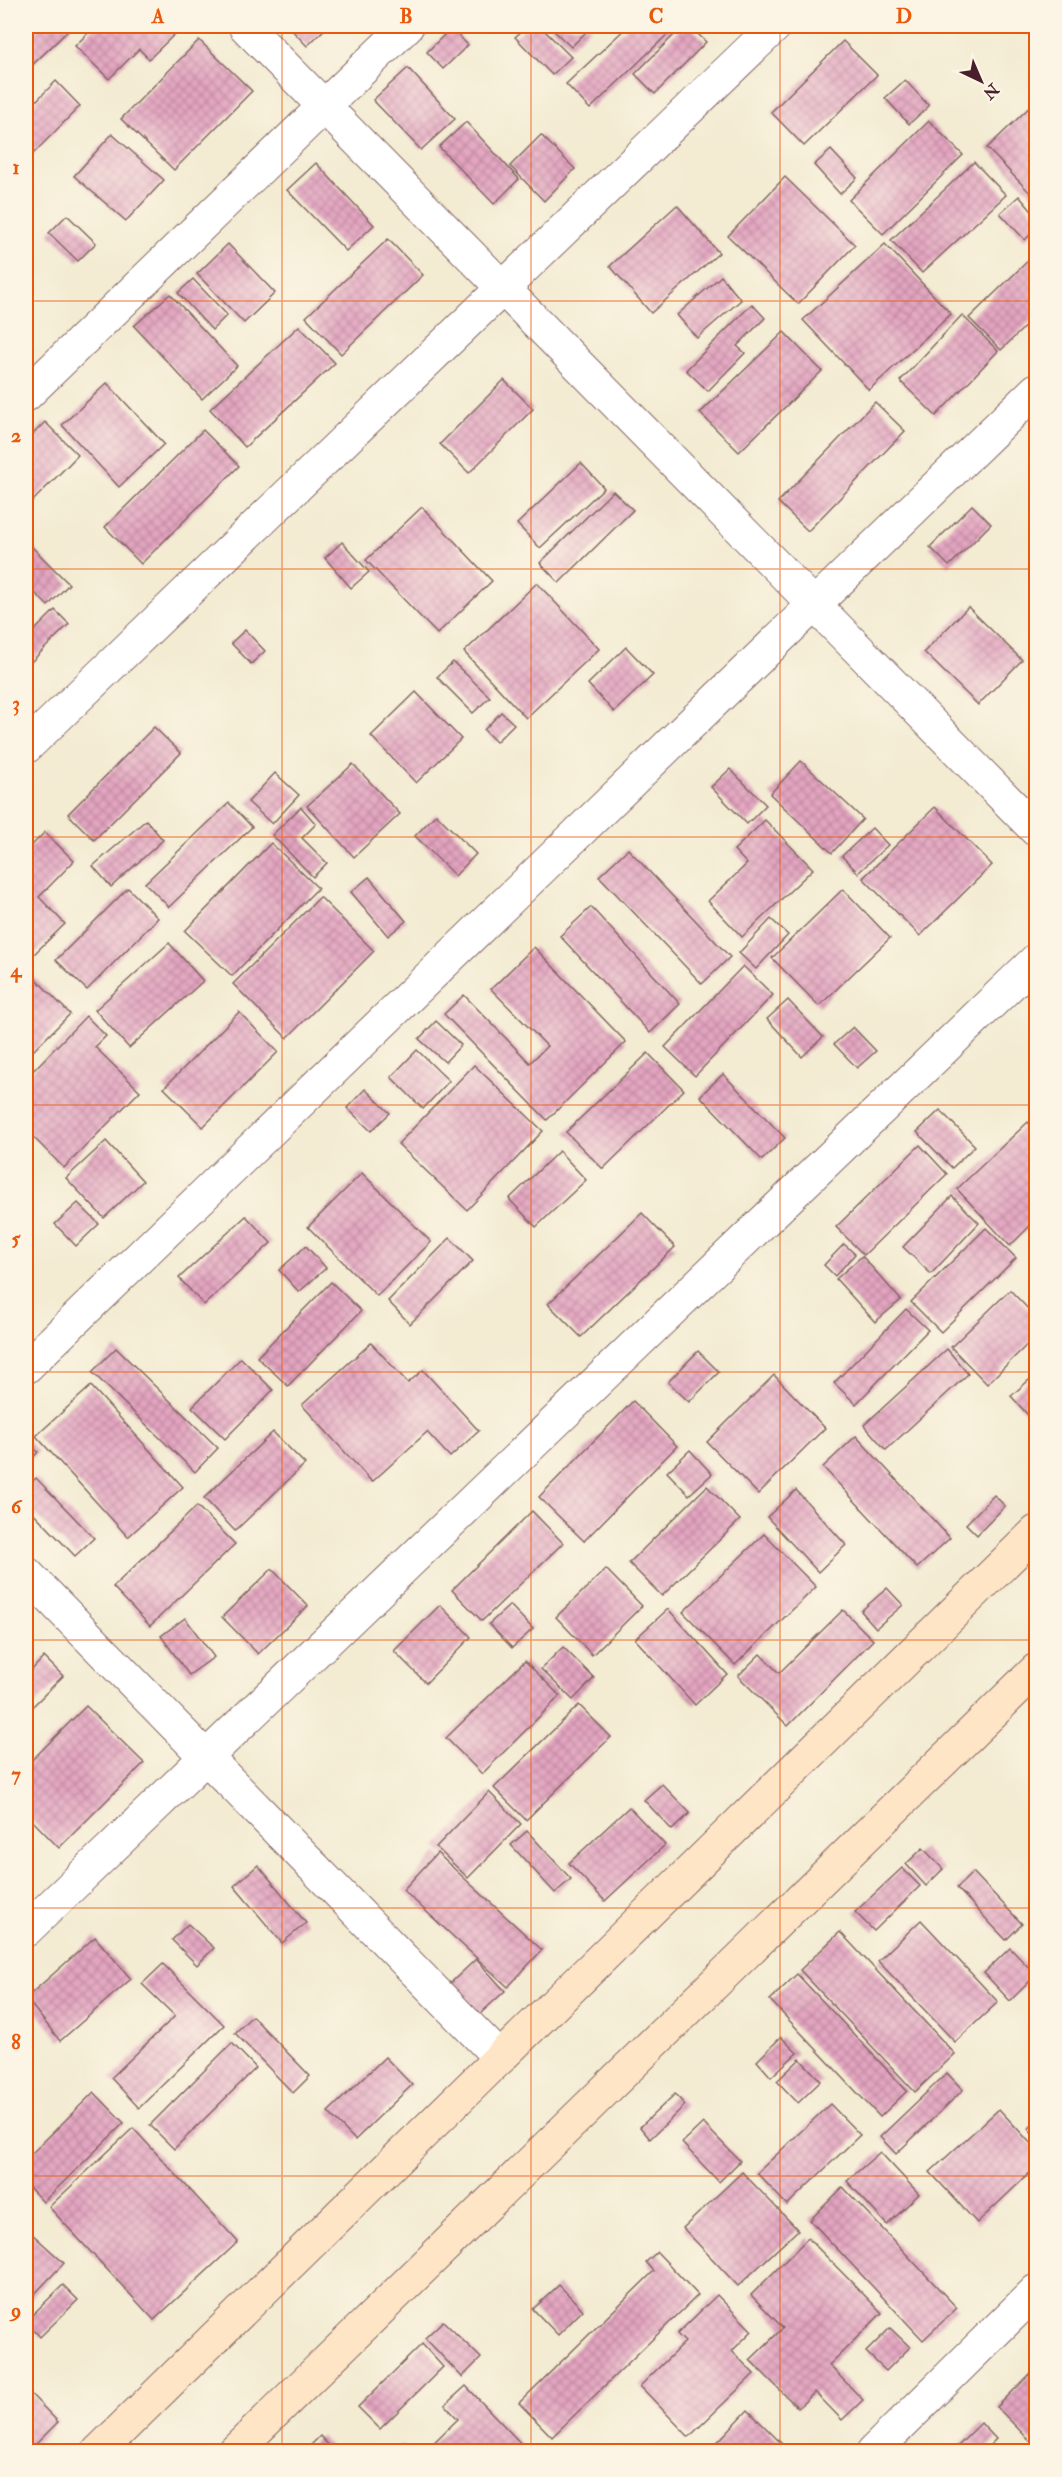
<svg xmlns="http://www.w3.org/2000/svg" width="1062" height="2477" viewBox="0 0 1062 2477" font-family="'IM FELL Double Pica',serif">
<style>
.building{fill:url(#building-cross-hatch)}
.lines{fill:none;stroke-linecap:round;stroke-linejoin:round}
.street-casing{stroke:#856665;stroke-width:35}
.secondary-casing{stroke:#856665;stroke-width:35}
.street{stroke:#fff;stroke-width:33}
.secondary{stroke:#fee5c5;stroke-width:33}
.grid{fill:none;stroke:#e8590c;stroke-width:1.5;stroke-opacity:0.55}
.neatline{fill:none;stroke:#e8590c;stroke-width:2}
.grid-label{font-size:20px;text-anchor:middle;font-weight:bold;fill:#e8590c}
</style>
<defs>
<pattern id="building-cross-hatch" width="8" height="8" patternUnits="userSpaceOnUse" patternTransform="scale(1.5)"><rect width="8" height="8" fill="#e4a5c1"/><path d="M0 0l8 8M0 8l8-8" fill="none" stroke="#bb869d"/></pattern>
</defs>
<rect width="100%" height="100%" fill="#fcf5e5"/>
<filter id="ink" filterUnits="userSpaceOnUse"><feTurbulence type="fractalNoise" baseFrequency=".0167" numOctaves="2"/><feDisplacementMap in="SourceGraphic" scale="12" xChannelSelector="R" yChannelSelector="G"/><feConvolveMatrix kernelMatrix="1 2 1 2 8 2 1 2 1" color-interpolation-filters="sRGB"/></filter>
<filter id="wash" filterUnits="userSpaceOnUse"><feTurbulence type="fractalNoise" baseFrequency=".008" numOctaves="4" result="noise"/><feDisplacementMap in="SourceGraphic" scale="24" xChannelSelector="R" yChannelSelector="G"/><feGaussianBlur stdDeviation="1.35" result="paint"/><feColorMatrix in="noise" values="0 0 0 0 0 0 0 0 0 0 0 0 0 0 0 0 0 1.4 0 .05"/><feComposite in="paint" operator="in"/></filter>
<g filter="url(#wash)">
<rect width="100%" height="100%" fill="#f3ebd2"/>
<g id="blocks">
<g class="building">
<polygon points="26,26 73,26 29,68 26,64"/>
<polygon points="95,26 183,26 149,59 139,49 109,79 75,46"/>
<polygon points="288,26 328,26 307,46"/>
<polygon points="528,26 540,26 571,57 552,75 515,37"/>
<polygon points="549,26 592,26 571,47"/>
<polygon points="628,26 676,26 590,109 566,84"/>
<polygon points="677,26 690,26 706,42 655,94 635,74 680,29"/>
<polygon points="451,28 468,45 443,69 427,52"/>
<polygon points="199,40 252,91 174,170 121,119"/>
<polygon points="843,41 877,75 804,146 771,112"/>
<polygon points="408,68 455,119 421,150 373,100"/>
<polygon points="905,80 929,106 909,124 885,98"/>
<polygon points="56,81 80,106 26,161 26,111"/>
<polygon points="1036,101 1036,199 987,148"/>
<polygon points="929,121 963,155 883,234 849,200"/>
<polygon points="466,122 519,179 494,204 439,147"/>
<polygon points="112,134 164,180 126,221 74,176"/>
<polygon points="541,135 575,169 544,201 510,166"/>
<polygon points="831,150 857,178 840,194 814,165"/>
<polygon points="974,162 1006,195 922,273 891,240"/>
<polygon points="316,163 374,225 346,251 287,190"/>
<polygon points="785,177 855,245 798,304 728,236"/>
<polygon points="1019,196 1036,216 1036,229 1025,240 1000,213"/>
<polygon points="677,205 719,253 651,313 610,266"/>
<polygon points="67,215 96,243 78,261 49,233"/>
<polygon points="388,239 423,275 341,354 306,317"/>
<polygon points="228,244 275,293 244,323 197,274"/>
<polygon points="885,244 951,314 869,390 803,320"/>
<polygon points="1036,253 1036,316 1001,350 969,318"/>
<polygon points="721,276 741,300 697,338 677,315"/>
<polygon points="193,279 227,315 212,330 178,293"/>
<polygon points="170,294 237,366 202,399 134,326"/>
<polygon points="752,304 765,318 737,346 745,353 708,391 686,370"/>
<polygon points="962,315 998,351 936,416 900,381"/>
<polygon points="299,326 335,363 245,447 210,409"/>
<polygon points="784,332 822,371 739,452 700,413"/>
<polygon points="504,380 533,409 469,473 440,444"/>
<polygon points="107,383 164,444 119,487 62,425"/>
<polygon points="875,402 905,431 808,531 778,502"/>
<polygon points="45,422 78,455 26,508 26,441"/>
<polygon points="203,430 239,466 141,564 105,527"/>
<polygon points="581,463 604,488 540,548 517,524"/>
<polygon points="613,491 633,510 559,583 540,563"/>
<polygon points="972,505 991,524 949,566 930,547"/>
<polygon points="422,507 492,581 437,634 366,560"/>
<polygon points="26,541 69,584 48,606 26,584"/>
<polygon points="342,542 369,572 351,588 325,558"/>
<polygon points="537,583 599,649 526,718 464,652"/>
<polygon points="968,607 1022,660 978,705 924,652"/>
<polygon points="55,610 69,624 26,667 26,639"/>
<polygon points="245,630 265,651 251,664 231,643"/>
<polygon points="626,647 653,675 614,712 588,684"/>
<polygon points="453,662 490,697 473,713 437,677"/>
<polygon points="416,692 461,739 416,783 371,736"/>
<polygon points="501,712 514,724 496,742 484,730"/>
<polygon points="154,727 181,753 94,840 68,814"/>
<polygon points="801,761 863,819 832,853 770,794"/>
<polygon points="353,764 400,814 354,857 307,806"/>
<polygon points="730,769 766,805 747,824 711,787"/>
<polygon points="275,773 299,795 272,824 248,802"/>
<polygon points="229,803 252,827 169,907 145,883"/>
<polygon points="301,807 316,824 302,838 327,863 313,877 272,835"/>
<polygon points="935,807 992,865 920,936 863,878"/>
<polygon points="436,814 476,854 455,876 415,836"/>
<polygon points="146,820 163,840 111,887 93,866"/>
<polygon points="765,820 813,869 742,937 708,901 747,864 734,850"/>
<polygon points="872,828 888,845 858,873 842,856"/>
<polygon points="45,832 74,861 39,897 65,924 32,956 26,950 26,851"/>
<polygon points="271,843 318,888 232,976 185,931"/>
<polygon points="628,849 730,957 702,984 599,876"/>
<polygon points="369,877 406,921 388,936 351,892"/>
<polygon points="128,888 158,918 87,990 56,960"/>
<polygon points="843,889 890,938 819,1006 772,958"/>
<polygon points="320,897 374,951 287,1038 233,984"/>
<polygon points="591,907 680,1004 650,1033 560,936"/>
<polygon points="771,919 788,935 756,969 739,953"/>
<polygon points="169,943 203,981 129,1048 95,1010"/>
<polygon points="534,947 626,1042 547,1120 444,1014 464,995 530,1063 547,1046 491,989"/>
<polygon points="743,966 773,995 695,1076 665,1047"/>
<polygon points="26,969 70,1014 26,1058"/>
<polygon points="788,1000 823,1037 802,1057 767,1019"/>
<polygon points="239,1012 278,1052 203,1127 164,1088"/>
<polygon points="86,1016 106,1036 95,1047 140,1091 64,1168 26,1130 26,1078"/>
<polygon points="436,1021 461,1045 445,1062 419,1039"/>
<polygon points="853,1027 876,1051 857,1068 834,1044"/>
<polygon points="417,1050 449,1081 423,1109 391,1077"/>
<polygon points="648,1053 684,1090 603,1169 566,1132"/>
<polygon points="474,1065 543,1131 467,1210 398,1144"/>
<polygon points="723,1074 785,1138 762,1160 700,1096"/>
<polygon points="365,1089 390,1113 371,1131 347,1108"/>
<polygon points="940,1110 975,1146 952,1168 917,1132"/>
<polygon points="1028,1122 1036,1132 1036,1220 1010,1246 957,1189"/>
<polygon points="106,1141 143,1181 104,1218 66,1178"/>
<polygon points="920,1145 947,1174 864,1255 836,1227"/>
<polygon points="559,1151 586,1180 536,1227 509,1199"/>
<polygon points="362,1173 431,1242 377,1296 308,1227"/>
<polygon points="952,1196 979,1223 931,1274 903,1247"/>
<polygon points="78,1203 99,1224 76,1246 55,1224"/>
<polygon points="642,1213 675,1247 581,1337 548,1304"/>
<polygon points="246,1216 271,1243 204,1305 179,1278"/>
<polygon points="986,1228 1016,1258 941,1332 911,1302"/>
<polygon points="450,1238 473,1261 410,1324 388,1301"/>
<polygon points="844,1244 855,1254 835,1276 824,1265"/>
<polygon points="306,1246 326,1268 299,1292 279,1270"/>
<polygon points="862,1256 901,1300 875,1322 836,1279"/>
<polygon points="1036,1266 1036,1281 1029,1274"/>
<polygon points="331,1282 361,1311 288,1386 257,1357"/>
<polygon points="1010,1290 1036,1317 1036,1336 987,1384 951,1347"/>
<polygon points="906,1309 928,1330 856,1404 834,1383"/>
<polygon points="371,1343 408,1383 423,1370 479,1431 450,1457 427,1432 372,1482 302,1405"/>
<polygon points="116,1348 218,1448 195,1472 92,1372"/>
<polygon points="947,1349 968,1374 886,1450 864,1425"/>
<polygon points="698,1351 719,1372 689,1402 668,1382"/>
<polygon points="241,1358 273,1390 225,1439 192,1407"/>
<polygon points="1036,1374 1036,1424 1011,1396"/>
<polygon points="774,1375 825,1428 758,1494 707,1442"/>
<polygon points="91,1386 183,1487 128,1537 36,1436"/>
<polygon points="633,1401 677,1446 584,1541 539,1497"/>
<polygon points="273,1432 305,1464 235,1531 204,1498"/>
<polygon points="856,1436 950,1538 917,1568 823,1467"/>
<polygon points="26,1440 38,1452 26,1465"/>
<polygon points="690,1450 712,1474 689,1495 667,1472"/>
<polygon points="36,1478 94,1538 75,1556 26,1505 26,1488"/>
<polygon points="707,1486 740,1520 662,1596 629,1563"/>
<polygon points="796,1490 846,1545 818,1572 767,1517"/>
<polygon points="994,1495 1005,1506 977,1535 966,1524"/>
<polygon points="197,1506 235,1544 150,1626 113,1587"/>
<polygon points="532,1511 563,1543 482,1621 452,1590"/>
<polygon points="764,1534 816,1587 735,1665 683,1612"/>
<polygon points="272,1569 308,1606 258,1654 222,1617"/>
<polygon points="606,1569 642,1606 592,1655 556,1617"/>
<polygon points="887,1588 903,1605 876,1628 861,1611"/>
<polygon points="440,1605 471,1637 426,1683 394,1651"/>
<polygon points="510,1605 533,1629 512,1648 489,1624"/>
<polygon points="668,1609 727,1674 695,1705 635,1639"/>
<polygon points="843,1610 873,1640 788,1726 738,1676 760,1654 779,1673"/>
<polygon points="185,1618 214,1657 189,1675 161,1636"/>
<polygon points="563,1647 594,1678 573,1700 541,1669"/>
<polygon points="44,1657 63,1676 26,1713 26,1676"/>
<polygon points="525,1661 560,1696 482,1774 446,1738"/>
<polygon points="579,1705 611,1737 526,1820 494,1788"/>
<polygon points="86,1706 144,1763 59,1848 26,1814 26,1766"/>
<polygon points="662,1784 690,1813 672,1830 644,1800"/>
<polygon points="489,1792 521,1824 468,1878 436,1847"/>
<polygon points="629,1807 665,1845 605,1901 569,1863"/>
<polygon points="527,1831 571,1879 555,1893 511,1845"/>
<polygon points="923,1848 943,1869 926,1886 906,1864"/>
<polygon points="437,1853 542,1950 508,1987 403,1890"/>
<polygon points="258,1865 306,1923 282,1943 234,1886"/>
<polygon points="902,1868 920,1886 874,1931 855,1912"/>
<polygon points="973,1872 1022,1924 1006,1940 957,1888"/>
<polygon points="921,1920 998,2002 955,2042 878,1961"/>
<polygon points="188,1924 214,1948 197,1965 172,1940"/>
<polygon points="840,1932 955,2054 915,2092 800,1970"/>
<polygon points="95,1937 131,1979 60,2041 26,1998"/>
<polygon points="1010,1948 1036,1975 1010,2001 984,1973"/>
<polygon points="476,1959 505,1991 471,2022 442,1991"/>
<polygon points="163,1964 224,2025 139,2108 111,2078 175,2016 142,1984"/>
<polygon points="797,1974 907,2091 880,2117 770,2000"/>
<polygon points="252,2016 310,2076 293,2093 235,2033"/>
<polygon points="781,2037 797,2053 771,2077 757,2061"/>
<polygon points="232,2043 256,2068 174,2149 150,2125"/>
<polygon points="385,2057 412,2085 355,2140 328,2112"/>
<polygon points="800,2059 821,2081 798,2103 777,2081"/>
<polygon points="947,2073 963,2090 896,2154 880,2137"/>
<polygon points="94,2092 124,2123 43,2202 26,2184 26,2159"/>
<polygon points="675,2094 685,2105 650,2139 640,2127"/>
<polygon points="830,2104 860,2135 787,2205 757,2173"/>
<polygon points="999,2109 1036,2149 1036,2167 977,2223 930,2172"/>
<polygon points="1036,2122 1036,2138 1028,2129"/>
<polygon points="703,2123 740,2161 719,2182 682,2143"/>
<polygon points="133,2128 238,2242 154,2320 49,2207"/>
<polygon points="880,2152 919,2194 887,2225 847,2181"/>
<polygon points="742,2172 798,2230 738,2286 683,2228"/>
<polygon points="843,2187 957,2308 923,2340 810,2220"/>
<polygon points="30,2232 64,2263 26,2303 26,2237"/>
<polygon points="808,2238 882,2313 829,2365 863,2400 842,2420 815,2392 798,2408 750,2360 783,2328 751,2295"/>
<polygon points="657,2252 698,2295 552,2437 519,2403 654,2271 646,2262"/>
<polygon points="63,2285 78,2300 40,2337 26,2321"/>
<polygon points="559,2285 583,2310 558,2335 533,2309"/>
<polygon points="717,2295 752,2331 732,2351 754,2374 689,2437 640,2386 685,2342 677,2334"/>
<polygon points="443,2321 481,2358 462,2377 425,2338"/>
<polygon points="890,2328 910,2347 886,2371 866,2352"/>
<polygon points="422,2344 443,2367 380,2429 358,2407"/>
<polygon points="1036,2368 1036,2447 997,2407"/>
<polygon points="466,2386 529,2452 424,2452 458,2419 445,2405"/>
<polygon points="26,2389 58,2422 28,2452 26,2452"/>
<polygon points="748,2410 790,2452 708,2452"/>
<polygon points="981,2423 996,2439 983,2452 952,2452"/>
<polygon points="320,2436 335,2452 304,2452"/>
<polygon points="402,2444 409,2452 394,2452"/>
</g>
</g>
</g>
<g filter="url(#ink)">
<use href="#blocks" fill-opacity="0" stroke="#856665" stroke-width="1.5"/>
<g class="lines">
<g class="street-casing">
<g id="street">
<polyline points="245,26 1036,830"/>
<polyline points="26,395 407,26"/>
<polyline points="26,747 775,26"/>
<polyline points="26,1367 1036,390"/>
<polyline points="26,1573 500,2058"/>
<polyline points="26,1930 1036,960"/>
<polyline points="873,2452 1036,2291"/>
</g>
</g>
<g class="secondary-casing">
<g id="secondary">
<polyline points="98,2452 1036,1532"/>
<polyline points="234,2452 1036,1670"/>
</g>
</g>
<use href="#street" class="street"/>
<use href="#secondary" class="secondary"/>
</g>
</g>
<path class="grid" d="M282 26V2452M531 26V2452M780 26V2452M26 301H1036M26 569H1036M26 837H1036M26 1105H1036M26 1372H1036M26 1640H1036M26 1908H1036M26 2176H1036"/>
<rect width="1062" height="2477" fill="none" stroke="#fcf5e5" stroke-width="66"/>
<g transform="translate(981 81) rotate(136)" stroke="#fcf5e5" stroke-width="4.5" paint-order="stroke">
<path d="M0-4.5L10 22L0 15L-10 22Z" fill="#4a1f2b"/>
<text y="-9" font-size="16" font-weight="bold" text-anchor="middle" fill="#4a1f2b">N</text>
</g>
<rect x="33" y="33" width="996" height="2411" class="neatline"/>
<g class="grid-label">
<text x="158" y="23">A</text>
<text x="406" y="23">B</text>
<text x="656" y="23">C</text>
<text x="904" y="23">D</text>
<text x="16" y="174">1</text>
<text x="16" y="442">2</text>
<text x="16" y="710">3</text>
<text x="16" y="977">4</text>
<text x="16" y="1245">5</text>
<text x="16" y="1513">6</text>
<text x="16" y="1781">7</text>
<text x="16" y="2049">8</text>
<text x="16" y="2317">9</text>
</g>
</svg>
